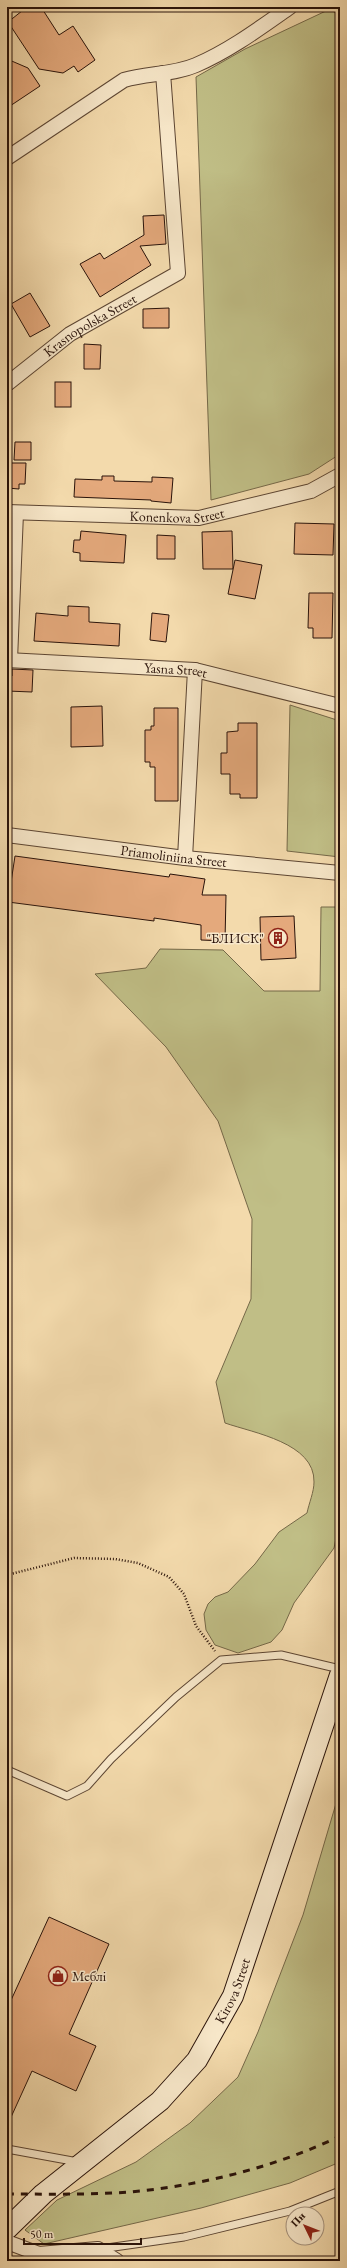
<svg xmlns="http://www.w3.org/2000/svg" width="347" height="2268" viewBox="0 0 347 2268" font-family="'EB Garamond',serif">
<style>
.green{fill:#c0be86;stroke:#756848}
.building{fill:#e4a97c;stroke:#2a130a}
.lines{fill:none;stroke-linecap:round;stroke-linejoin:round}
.lane-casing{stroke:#5c4532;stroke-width:9}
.street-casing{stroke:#5c4532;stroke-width:16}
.secondary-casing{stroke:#2a130a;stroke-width:22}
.path{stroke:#2a130a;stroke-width:2.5;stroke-dasharray:1 2;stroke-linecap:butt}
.lane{stroke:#f7e7c9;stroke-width:7}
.street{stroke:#f7e7c9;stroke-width:14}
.secondary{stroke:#f7e7c9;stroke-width:20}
.rail{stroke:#2a130a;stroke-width:3;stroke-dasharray:7 7;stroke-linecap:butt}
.labels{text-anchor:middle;stroke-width:3;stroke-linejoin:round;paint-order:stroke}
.street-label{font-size:14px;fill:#2a130a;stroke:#f7e7c9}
.poi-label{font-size:14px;fill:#2a130a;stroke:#f7e7c9;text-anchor:end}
</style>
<rect width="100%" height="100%" fill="#f3daac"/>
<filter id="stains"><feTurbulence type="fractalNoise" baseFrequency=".005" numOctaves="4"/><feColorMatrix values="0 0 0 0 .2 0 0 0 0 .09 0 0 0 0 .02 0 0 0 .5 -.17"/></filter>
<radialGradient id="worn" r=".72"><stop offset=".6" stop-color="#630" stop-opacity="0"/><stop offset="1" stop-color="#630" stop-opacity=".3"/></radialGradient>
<g class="green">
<polygon points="328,10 335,12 339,25 340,51 340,454 309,474 211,500 196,77 245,49"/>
<polygon points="290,705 340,721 340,857 287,851"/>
<path d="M321 907H340V1519L334 1548 294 1603 282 1630 271 1642 238 1653 215 1645 206 1630 204 1614 208 1604 215 1597 228 1592 255 1564 279 1532 307 1513C309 1503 314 1492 314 1482 315 1443 254 1433 225 1423L216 1382 251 1299 252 1219 218 1121 166 1047 95 974 146 968 160 949 223 950 264 991H320Z"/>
<polygon points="340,1790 340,2162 290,2183 201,2208 44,2244 25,2230 57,2200 136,2162 190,2123 238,2077 258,2032 303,1915"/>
</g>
<g class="building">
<polygon points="27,7 41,7 59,35 73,26 95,60 78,72 74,66 63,73 39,69 8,22"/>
<polygon points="7,59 28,68 40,86 7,108"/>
<polygon points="164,215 166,244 140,246 151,265 100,297 80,264 100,253 104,259 144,235 143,216"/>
<polygon points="30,293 50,326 30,337 11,304"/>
<polygon points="169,308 169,328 143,328 143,309"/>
<polygon points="84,344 101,345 100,369 84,369"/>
<rect x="55" y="382" width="16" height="25"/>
<polygon points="15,442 31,442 31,460 14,460"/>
<polygon points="7,463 26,463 25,484 19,484 19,489 7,488"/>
<polygon points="102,476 114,476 114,481 152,482 152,477 173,478 171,503 151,501 151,500 74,497 75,479 102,480"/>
<polygon points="295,523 334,524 333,555 294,554"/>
<polygon points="81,531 126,535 124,563 80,561 80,553 73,552 74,540 80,540"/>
<polygon points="232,531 233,569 203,569 202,532"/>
<polygon points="157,535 175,536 175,559 157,559"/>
<polygon points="235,560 262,565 255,599 228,594"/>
<polygon points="309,593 333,593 332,638 313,638 313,628 308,628"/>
<polygon points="68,606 89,607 89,622 120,624 119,646 34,641 36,613 68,616"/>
<polygon points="152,613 169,615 166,642 150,640"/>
<polygon points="12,669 33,670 32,692 7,691 7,676 12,676"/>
<polygon points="102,706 103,746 71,747 71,707"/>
<polygon points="154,708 178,708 178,801 155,801 155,767 150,767 150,762 145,762 145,730 151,730 151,726 154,726"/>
<polygon points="238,723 257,723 257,798 240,798 240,794 230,794 230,774 221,774 221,753 227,753 227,732 238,731"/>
<polygon points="15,856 169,877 170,874 205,879 202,895 226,895 225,941 201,940 201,925 154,918 154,921 8,902"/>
<polygon points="294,916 296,958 261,960 260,917"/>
<polygon points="49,1917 109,1944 69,2034 96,2046 76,2091 32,2071 7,2126 7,2009"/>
</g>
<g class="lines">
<g class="lane-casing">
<g id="lane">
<polyline points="7,1770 67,1796 87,1786 111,1759 176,1697 221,1660 281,1655 340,1669"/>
<polyline points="7,2149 78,2162"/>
<polyline points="100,2249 184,2237 290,2211 340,2191"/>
</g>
</g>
<g class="street-casing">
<g id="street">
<path d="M7 158 124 80C147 73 173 75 196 65 229 51 260 28 290 7"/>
<path id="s1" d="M7 384 70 334 178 273 163 73"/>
<path id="s2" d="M7 512 199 518 311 491 340 475"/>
<path id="s3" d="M7 660 195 670 340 706"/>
<polyline points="10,660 16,513"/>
<path id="s4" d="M7 835 185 858 340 873"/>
<polyline points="185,858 195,670"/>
<polyline points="7,2242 39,2254 98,2249 117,2261"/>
</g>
</g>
<g class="secondary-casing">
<g id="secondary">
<path id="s5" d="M7 2229 43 2194 160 2101 197 2060 233 1996 340 1675"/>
</g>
</g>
<polyline class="path" points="7,1575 74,1558 115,1559 138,1563 169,1577 184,1594 196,1626 215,1651"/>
<use href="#lane" class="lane"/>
<use href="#street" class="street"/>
<use href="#secondary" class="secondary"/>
<path class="rail" d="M7 2194C47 2194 89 2195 129 2192 200 2186 276 2167 340 2136"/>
</g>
<defs>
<g id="building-ring" transform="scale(1)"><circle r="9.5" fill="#f7e7c9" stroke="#8f2418" stroke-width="1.5"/><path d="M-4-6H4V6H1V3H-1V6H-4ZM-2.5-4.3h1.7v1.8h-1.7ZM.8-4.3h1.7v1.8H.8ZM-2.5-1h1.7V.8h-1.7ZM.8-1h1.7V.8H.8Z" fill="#8f2418"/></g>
<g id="shop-ring" transform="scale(1)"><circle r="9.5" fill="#f7e7c9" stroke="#8f2418" stroke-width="1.5"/><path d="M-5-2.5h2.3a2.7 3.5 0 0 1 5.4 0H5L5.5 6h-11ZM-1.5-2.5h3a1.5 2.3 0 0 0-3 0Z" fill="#8f2418"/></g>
</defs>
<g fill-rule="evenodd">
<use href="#building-ring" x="278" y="938"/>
<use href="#shop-ring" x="58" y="1976"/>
</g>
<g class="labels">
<g class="street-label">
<text dy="5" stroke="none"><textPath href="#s1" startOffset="102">Krasnopolska Street</textPath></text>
<text dy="5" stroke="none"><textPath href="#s2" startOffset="170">Konenkova Street</textPath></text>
<text dy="5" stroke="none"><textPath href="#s3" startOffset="169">Yasna Street</textPath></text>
<text dy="5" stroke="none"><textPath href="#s4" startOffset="168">Priamoliniina Street</textPath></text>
<text dy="5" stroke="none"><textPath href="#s5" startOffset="333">Kirova Street</textPath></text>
</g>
<g class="poi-label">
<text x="264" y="943">"БЛИСК"</text>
<text x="72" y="1981" text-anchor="start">Меблі</text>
</g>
</g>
<rect width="347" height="2268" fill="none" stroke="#f3daac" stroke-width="24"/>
<rect x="8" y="8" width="331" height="2252" fill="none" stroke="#2a130a" stroke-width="2"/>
<rect x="12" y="12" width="323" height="2244" fill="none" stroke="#2a130a"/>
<g transform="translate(305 2226) rotate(313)"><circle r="19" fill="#f7e7c9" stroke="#a5927d"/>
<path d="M0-3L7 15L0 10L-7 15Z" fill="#8f2418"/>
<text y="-6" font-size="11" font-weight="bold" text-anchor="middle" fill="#2a130a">Пн</text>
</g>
<path d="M24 2238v6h117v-6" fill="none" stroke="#2a130a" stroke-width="2"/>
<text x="30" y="2238" font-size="12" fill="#2a130a" stroke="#f7e7c9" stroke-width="3" paint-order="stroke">50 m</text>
<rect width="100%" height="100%" filter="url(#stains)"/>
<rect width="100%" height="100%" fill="url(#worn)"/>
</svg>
